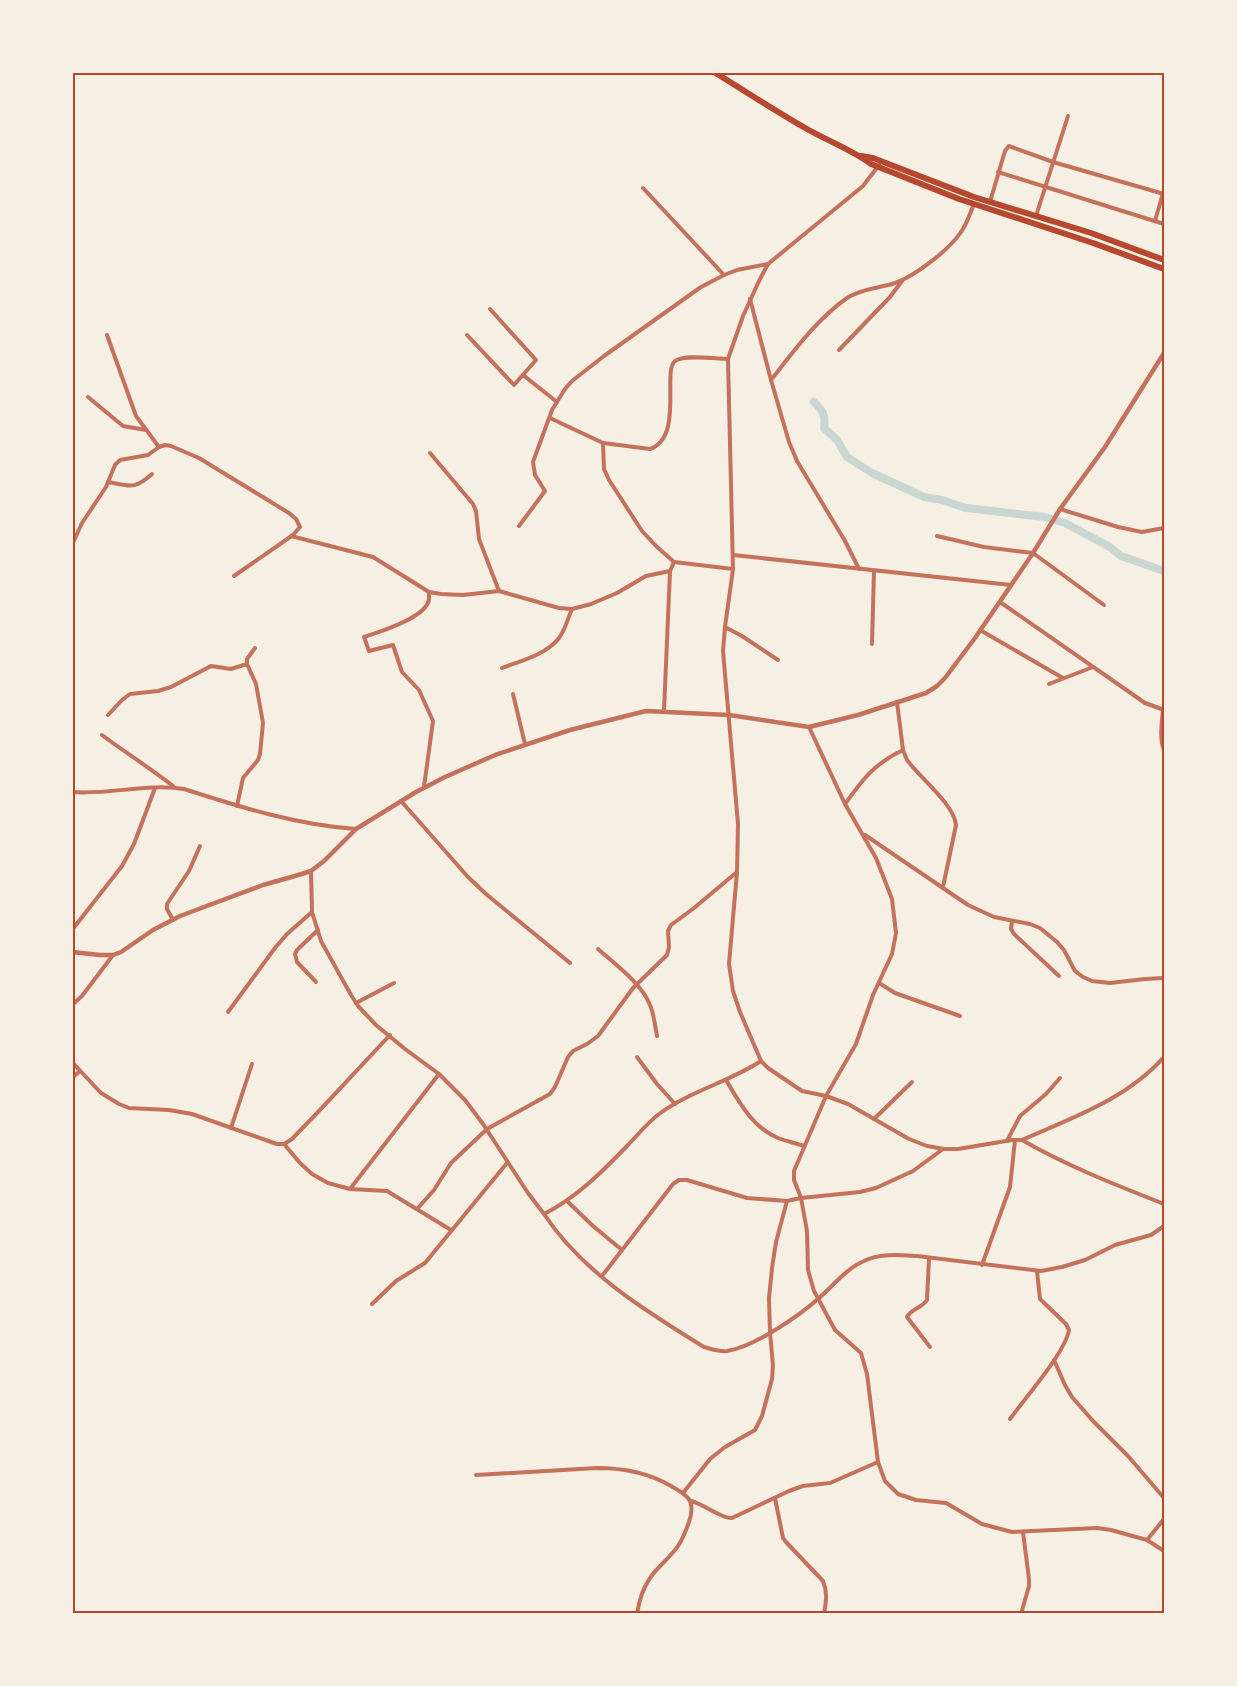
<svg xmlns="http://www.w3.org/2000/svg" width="1237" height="1686" viewBox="0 0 1237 1686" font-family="Overpass,sans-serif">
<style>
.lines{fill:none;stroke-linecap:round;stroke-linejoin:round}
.canal{stroke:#c9d6d2;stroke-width:8}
.minor{stroke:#c5725c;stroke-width:4}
.tertiary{stroke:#c5725c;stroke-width:4.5}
.trunk{stroke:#b5482f;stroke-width:6}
.neatline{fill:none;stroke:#b5482f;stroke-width:2}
</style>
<rect width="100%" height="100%" fill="#f6efe4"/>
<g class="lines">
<path class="canal" d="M814 402C823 411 826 415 824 428L837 440 847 457 872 473 924 497 942 500 966 508 1045 517 1065 523 1110 547 1121 556 1164 571"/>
<g class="minor">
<path d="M879 165 863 186 768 264 759 281 743 316 728 359 733 569 725 627 723 651 738 824 737 872 729 964 733 991 740 1012 761 1061 768 1068 802 1091 826 1096 848 1104 909 1139 927 1146 944 1149H958L1012 1140H1022C1072 1118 1127 1099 1164 1057"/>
<polyline points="998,172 1164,224"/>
<polyline points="643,188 724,275"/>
<polyline points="990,202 1005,151 1009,146 1053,162 1164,194"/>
<polyline points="1036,216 1068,116"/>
<polyline points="1155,221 1163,193"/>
<polyline points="750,299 771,380 789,442 797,461 845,541 859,569"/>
<polyline points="107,335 136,416 159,447"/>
<polyline points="467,335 514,385 536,360 490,309"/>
<polyline points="839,350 890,297 902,281"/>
<polyline points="523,375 557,402"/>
<path d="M771 380C794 351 817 319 847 298 860 289 880 288 895 283 915 276 949 250 961 232 967 224 970 213 974 204"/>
<polyline points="88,397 123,426 146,430"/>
<path d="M550 418 603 443 650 449C684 437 662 371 675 361 684 354 716 359 728 359"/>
<polyline points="603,443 604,469 609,480 642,531 656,546 674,562 733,569"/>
<polyline points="430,453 473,504 476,511 479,539 499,591"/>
<path d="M108 482C131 486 134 490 152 474"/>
<polyline points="1060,509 1118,527 1142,532 1164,528"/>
<polyline points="519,526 545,491 535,475 533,462 552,410 565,389 572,381 604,356 701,287 724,275 737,270 768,264"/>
<polyline points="291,536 373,557 429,592 441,594 463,595 499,591 559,608 572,609 591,604 617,593 646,576 670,571"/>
<polyline points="937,536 984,547 1033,553 1104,605"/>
<polyline points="72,545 82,523 106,487 115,465 120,460 148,455 159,447 165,445 171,446 199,458 289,513 296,519 300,527 293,535 234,576"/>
<polyline points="733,555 1011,585"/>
<polyline points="1000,602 1145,703 1164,710"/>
<polyline points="725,627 742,636 778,660"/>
<polyline points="980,630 1063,678"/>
<polyline points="872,644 874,571"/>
<path d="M502 668C520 661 546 655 559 638 565 630 568 618 572 609"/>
<polyline points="1049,684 1093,667"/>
<polyline points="513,694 525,744"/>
<path d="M897 702 903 750 907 760C920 778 954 804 956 825L943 887"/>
<path d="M1163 709C1162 723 1159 738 1164 750"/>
<polyline points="664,711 670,571 674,562"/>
<polyline points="108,715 122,700 130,694 158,691 171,687 211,666 231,669 247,664"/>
<polyline points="809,727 845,804 876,858 892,899 896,933 892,954 873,995 856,1044 826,1096 794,1171 794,1180 801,1198 807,1231 808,1270 814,1291 835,1330 861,1353 867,1374 878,1462 885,1481 898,1494 916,1500 946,1503 982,1524 1012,1532 1097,1528 1111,1530 1147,1540 1164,1551"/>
<path d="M102 735C126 753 150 768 173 786"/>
<path d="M424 787 433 721 419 690 402 672 393 645 369 651 364 637C380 632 425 618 429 600 429 600 429 593 429 592"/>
<path d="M72 792C110 795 147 783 184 789 240 807 297 825 356 829"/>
<polyline points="401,801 468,877 486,894 570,963"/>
<path d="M845 804C863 779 874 764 903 750"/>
<polyline points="237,806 243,778 258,760 260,754 263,723 256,684 247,664 247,659 255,648"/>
<polyline points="865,835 968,905 994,917 1030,924 1040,928 1057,942 1064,950 1075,971 1083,977 1092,981 1110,983 1145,979 1164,978"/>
<path d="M311 871 312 912 321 941 351 995 358 1006 376 1025 405 1049 439 1074 465 1100 483 1124 528 1193 544 1214C576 1198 602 1172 627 1146 637 1136 647 1123 659 1114 690 1091 729 1082 761 1061"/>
<polyline points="173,920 167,909 167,904 189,871 200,846"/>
<polyline points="1012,921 1011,929 1014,934 1059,976"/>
<polyline points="72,930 122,866 134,844 155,788"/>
<path d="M598 949C615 964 642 984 650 1005 654 1014 655 1026 657 1036"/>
<polyline points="316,982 297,962 295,954 297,950 318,930"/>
<polyline points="879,983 895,993 960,1016"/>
<polyline points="356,1003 394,983"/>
<polyline points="72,1005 82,996 113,955"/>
<polyline points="228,1012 275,948 287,934 312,912"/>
<polyline points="637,1057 657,1084 675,1104"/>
<polyline points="72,1062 101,1093 119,1104 129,1108 169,1110 192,1114 277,1144 284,1144 292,1139 319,1111 390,1035"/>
<polyline points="72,1078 80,1071"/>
<path d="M726 1080C739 1102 753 1128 778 1138 786 1141 795 1143 804 1146"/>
<polyline points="874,1119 912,1082"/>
<polyline points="231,1128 252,1064"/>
<path d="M1022 1140C1067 1166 1116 1185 1164 1204"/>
<polyline points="1007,1141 1020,1116 1046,1094 1060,1078"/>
<polyline points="284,1144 300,1163 312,1174 328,1183 350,1189 387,1191 451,1230"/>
<polyline points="350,1189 439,1074"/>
<polyline points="567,1201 593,1226 622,1250"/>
<polyline points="417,1209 434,1190 451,1163 487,1129 550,1094 555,1087 568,1057 573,1051 587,1044 598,1036 633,988 667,955 669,947 668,931 671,925 694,908 737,872"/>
<path d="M544 1214C582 1272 647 1312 704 1347 712 1349 719 1352 727 1351 754 1347 799 1316 819 1298 833 1286 847 1268 864 1261 880 1253 899 1255 917 1256L1041 1271 1062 1267 1085 1260 1115 1245 1151 1235 1164 1226"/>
<path d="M929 1258 927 1300C922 1308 911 1309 907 1317L930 1347"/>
<polyline points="982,1265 1010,1187 1015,1140"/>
<polyline points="602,1276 673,1184 679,1180 687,1180 747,1198 787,1201 801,1198 860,1192 876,1188 913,1171 943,1149"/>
<polyline points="372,1304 396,1281 425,1263 507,1163"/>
<polyline points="1054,1360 1065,1385 1072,1397 1093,1421 1128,1456 1164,1498"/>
<path d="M1010 1419C1025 1398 1065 1353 1069 1330L1066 1324 1040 1299 1037 1271"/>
<path d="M476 1475 597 1468C623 1468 649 1473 671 1486 689 1496 696 1501 689 1522 686 1530 683 1539 678 1546 670 1558 658 1566 650 1578 643 1588 639 1601 637 1614"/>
<polyline points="683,1493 710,1459 725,1447 755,1430 762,1416 772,1379 773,1366 770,1332 769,1298 772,1268 776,1242 787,1201"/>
<path d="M775 1498 783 1538 786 1542 823 1581C828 1593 826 1602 824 1614"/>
<path d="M691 1501C704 1504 722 1519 732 1518L789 1491 803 1486 830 1483 878 1462"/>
<polyline points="1147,1540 1164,1519"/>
<polyline points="1021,1614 1029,1586 1029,1579 1023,1532"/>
</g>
<polyline class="tertiary" points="72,952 100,955 113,955 121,952 153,930 180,916 263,885 295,876 311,871 324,861 356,829 416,792 445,777 495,755 570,730 646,711 729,715 809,727 858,715 926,693 937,686 945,678 975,638 1033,553 1060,509 1105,447 1164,353"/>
<g class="trunk">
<path d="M714 72C745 91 775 111 807 129 828 141 852 150 871 164L959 199 1093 243 1164 269"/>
<polyline points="861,156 873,158 974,197 1091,233 1164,260"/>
</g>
</g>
<rect width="1237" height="1686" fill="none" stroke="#f6efe4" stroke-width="148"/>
<rect x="74" y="74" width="1089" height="1538" class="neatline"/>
</svg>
